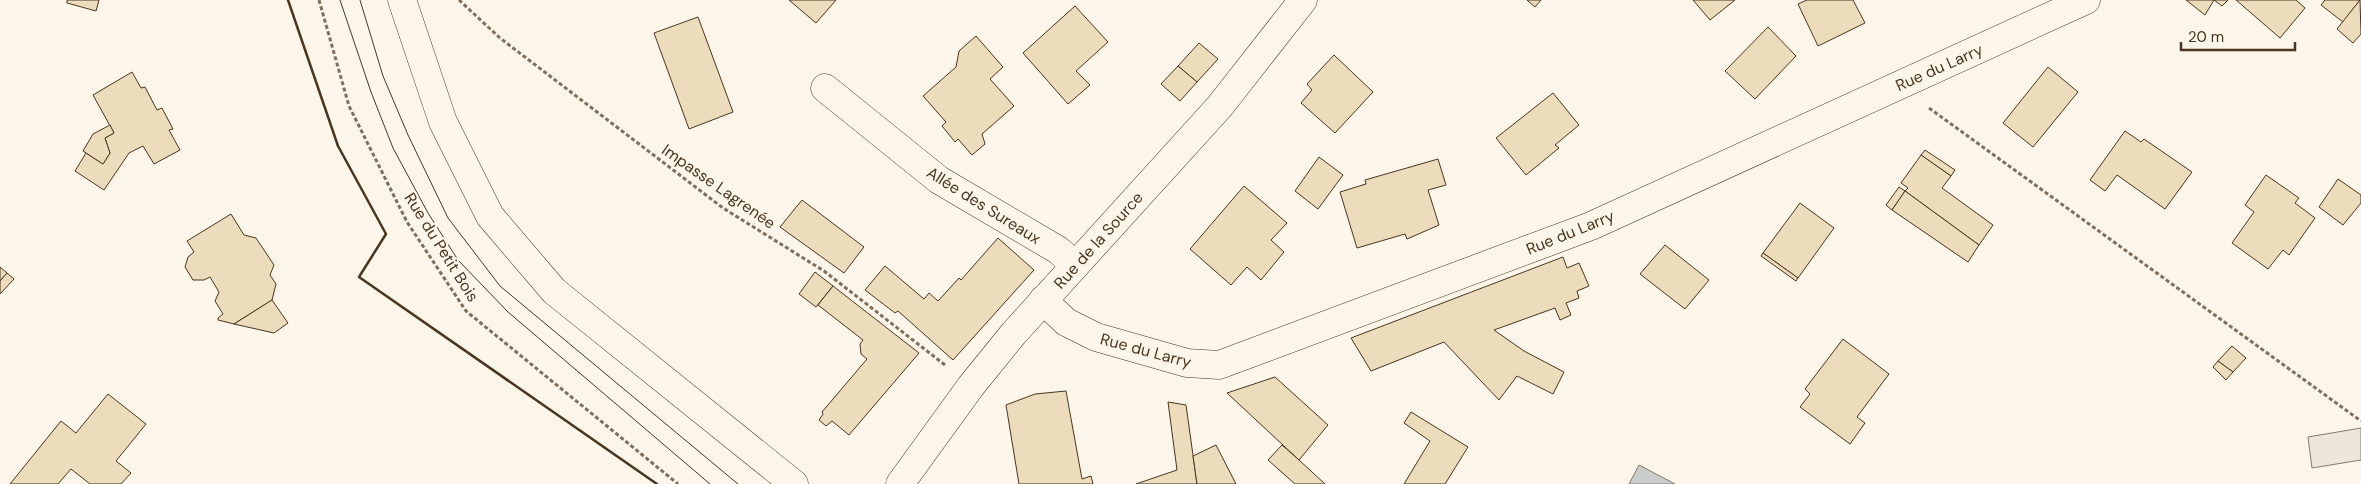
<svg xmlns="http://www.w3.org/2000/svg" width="2361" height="484" viewBox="0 0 2361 484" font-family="'DM Sans',sans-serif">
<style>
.parking{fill:#ede7d9;stroke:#887966}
.water{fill:#c9cecd;stroke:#887966}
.building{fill:#ecdcbc;stroke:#4a3520}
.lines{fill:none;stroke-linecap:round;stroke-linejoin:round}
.street-casing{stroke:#4a3520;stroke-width:29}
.secondary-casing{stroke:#4a3520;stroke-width:29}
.primary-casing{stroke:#4a3520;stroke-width:29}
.path{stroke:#7f6f5c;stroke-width:3;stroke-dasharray:4 2.5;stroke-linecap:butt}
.street{stroke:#fbf6e9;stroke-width:28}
.secondary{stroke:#fbf6e9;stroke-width:28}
.primary{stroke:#fbf6e9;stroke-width:28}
.tram{stroke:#4a3520;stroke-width:1}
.wall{stroke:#4a3520;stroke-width:2.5}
.labels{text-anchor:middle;stroke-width:4;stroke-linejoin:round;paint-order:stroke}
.street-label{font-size:16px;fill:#4a3520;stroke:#fbf6e9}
</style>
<rect width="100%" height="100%" fill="#fbf6e9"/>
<polygon class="parking" points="2361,428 2361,460 2312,468 2308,437"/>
<polygon class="water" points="1639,465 1675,484 1629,484"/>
<g class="building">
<polygon points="67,0 99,0 96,11 67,3"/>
<polygon points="789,0 836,0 816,23"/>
<polygon points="1527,0 1541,0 1535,7"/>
<polygon points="1693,0 1735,0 1710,20"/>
<polygon points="1807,0 1853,0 1865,23 1818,46 1798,4"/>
<polygon points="2186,0 2228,0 2222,6 2214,0 2205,15"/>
<polygon points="2236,0 2296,0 2305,8 2280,38"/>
<polygon points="2325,0 2360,0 2343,22 2321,5"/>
<polygon points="2360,0 2361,34 2353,43 2337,29"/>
<polygon points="1075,6 1108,42 1076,71 1090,85 1068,104 1023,53"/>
<polygon points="698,17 733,112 689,129 654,33"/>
<polygon points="1768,27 1796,56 1755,99 1725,71"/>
<polygon points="976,36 1003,67 990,79 1014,106 982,134 985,144 972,155 958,139 955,142 942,126 946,122 923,96 956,67 959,51"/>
<polygon points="1199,43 1218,59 1197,82 1178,66"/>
<polygon points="1334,55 1373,92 1335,133 1301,103 1312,90 1307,84"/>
<polygon points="1178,66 1197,82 1180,101 1161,84"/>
<polygon points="2048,67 2078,92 2033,147 2003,123"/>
<polygon points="132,72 141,88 145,87 157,110 162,108 173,129 169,130 180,150 154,164 143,146 129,153 104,190 75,171 86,153 103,164 110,153 105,138 114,133 93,95"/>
<polygon points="1553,93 1579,125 1555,145 1559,148 1526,175 1496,138"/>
<polygon points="110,125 114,133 105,138 110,153 103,164 83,151 93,134"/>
<polygon points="2125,131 2141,142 2144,139 2192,172 2165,209 2117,175 2105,191 2090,180"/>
<polygon points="1925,150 1955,170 1951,176 1921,155"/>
<polygon points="1921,155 1951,176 1942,188 1993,225 1979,245 1905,191 1908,188 1901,183"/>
<polygon points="1319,157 1343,175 1318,209 1295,191"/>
<polygon points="1438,159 1446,185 1428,190 1439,225 1407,239 1405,234 1357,248 1340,192 1366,184 1365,180"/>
<polygon points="2266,175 2299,198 2295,203 2315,218 2289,255 2283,250 2268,269 2232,243 2254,212 2245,205"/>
<polygon points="2338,179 2361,195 2361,203 2343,225 2319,207"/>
<polygon points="1244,186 1287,223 1271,240 1284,252 1261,280 1247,267 1231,285 1190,249"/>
<polygon points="1899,187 1905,191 1892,210 1886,205"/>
<polygon points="1905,191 1979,245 1968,262 1892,210"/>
<polygon points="802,200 864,247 844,273 780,227"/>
<polygon points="1800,203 1834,228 1798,278 1763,253"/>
<polygon points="231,214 244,235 256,238 274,265 270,275 276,284 272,300 234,324 218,320 218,318 223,314 215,301 219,292 210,277 204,280 193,280 185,267 188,257 194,252 187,241"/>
<polygon points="998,238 1034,270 953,360 898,311 895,313 865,290 885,266 924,299 929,293 938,301 959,278 961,280"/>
<polygon points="1665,245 1709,280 1685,309 1640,274"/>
<polygon points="1763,253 1798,278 1796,281 1761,256"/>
<polygon points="1563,257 1567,268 1579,263 1589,286 1577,291 1579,298 1566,303 1571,315 1560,320 1555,308 1494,330 1524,351 1564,372 1553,394 1517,376 1499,400 1444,342 1371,371 1351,338"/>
<polygon points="0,267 7,273 0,281"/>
<polygon points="815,272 833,286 816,307 799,294"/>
<polygon points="7,273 14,279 0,294 0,281"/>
<polygon points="833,286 919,353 849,435 832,421 826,426 819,420 823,414 822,412 867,359 861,354 860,344 863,340 818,305"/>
<polygon points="272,300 288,323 274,333 234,324"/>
<polygon points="1843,339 1889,374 1857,417 1865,423 1850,444 1800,407 1810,394 1805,389"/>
<polygon points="2232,346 2246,358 2233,372 2218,361"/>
<polygon points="2218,361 2233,372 2226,380 2213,367"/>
<polygon points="1275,377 1328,425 1299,460 1227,393"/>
<polygon points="1066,391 1082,479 1091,476 1093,484 1019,484 1006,405 1035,394"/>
<polygon points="108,394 146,424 116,461 131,473 121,484 90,484 71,469 58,484 10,484 61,421 76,433"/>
<polygon points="1168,402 1186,405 1197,484 1136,484 1177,470"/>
<polygon points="1411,412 1468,447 1445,484 1404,484 1430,441 1404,423"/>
<polygon points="1216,445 1236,484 1197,484 1193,456"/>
<polygon points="1282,445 1299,460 1325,484 1295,484 1268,460"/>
</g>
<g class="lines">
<g class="street-casing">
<g id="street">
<polyline points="825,88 939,180 1058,250 1075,265"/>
<polyline points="1043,300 1066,322 1096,337 1187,363 1219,365 1591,226 2086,0"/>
</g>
</g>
<g class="secondary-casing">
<polyline id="secondary" points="900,484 971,386 1014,333 1220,106 1303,0"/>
</g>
<g class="primary-casing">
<polyline id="primary" points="402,0 443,122 490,216 554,291 794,484"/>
</g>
<g class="path">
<polyline points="319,0 349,106 407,222 466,311 678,484"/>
<polyline points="459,0 500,38 723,208 824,271 945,365"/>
<polyline points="1929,108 2361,421"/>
</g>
<use href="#street" class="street"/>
<use href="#secondary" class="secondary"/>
<use href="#primary" class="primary"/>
<g class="tram">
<polyline points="340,0 371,92 393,148 428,213 458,260 508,312 710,484"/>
<polyline points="360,0 383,76 408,135 448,218 500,286 738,484"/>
</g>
<polyline class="wall" points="288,0 338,146 386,234 359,277 657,484"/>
</g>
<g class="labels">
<g class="street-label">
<text transform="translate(1939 67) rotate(-24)" y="6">Rue du Larry</text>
<text transform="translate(719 186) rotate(35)" y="6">Impasse Lagrenée</text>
<text transform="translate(984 205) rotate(32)" y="6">Allée des Sureaux</text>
<text transform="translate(1570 232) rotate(-22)" y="6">Rue du Larry</text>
<text transform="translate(1098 240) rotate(-48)" y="6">Rue de la Source</text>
<text transform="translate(442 247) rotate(58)" y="6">Rue du Petit Bois</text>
<text transform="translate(1146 350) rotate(15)" y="6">Rue du Larry</text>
</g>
</g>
<path d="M2181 42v8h114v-8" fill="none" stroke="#4a3520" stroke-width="2.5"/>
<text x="2188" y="42" font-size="15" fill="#4a3520" stroke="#fbf6e9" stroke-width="4" paint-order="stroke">20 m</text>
</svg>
